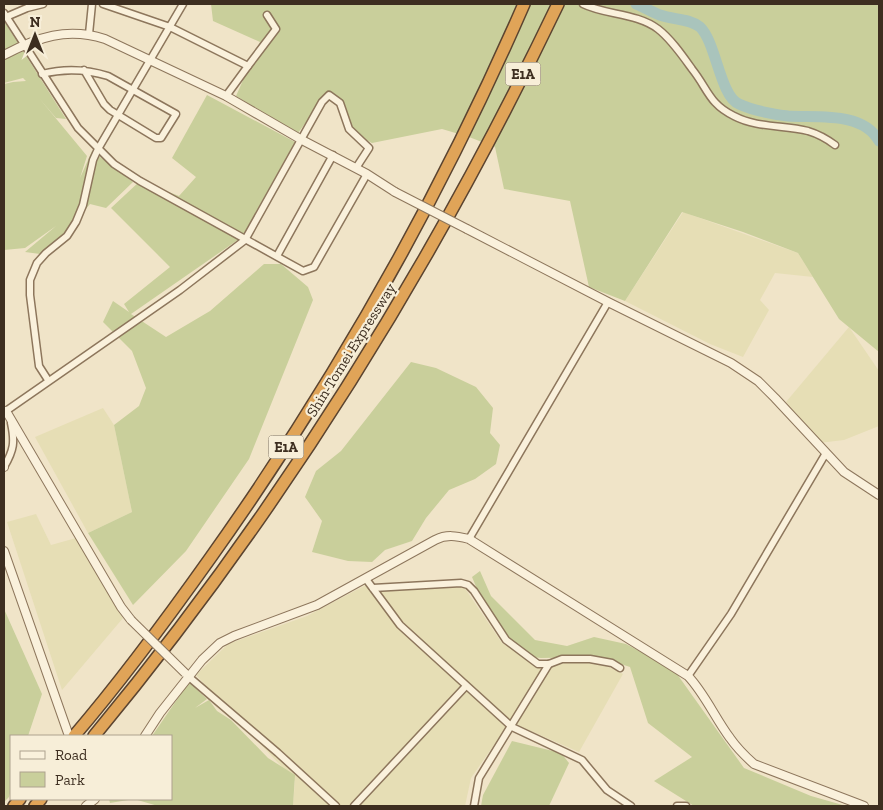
<svg xmlns="http://www.w3.org/2000/svg" width="883" height="810" viewBox="0 0 883 810" font-family="'Zilla Slab',serif">
<style>
.farmland{fill:#e6deb5}
.green{fill:#c9cf9b}
.lines{fill:none;stroke-linecap:round;stroke-linejoin:round}
.river{stroke:#a9c4bc;stroke-width:11}
.minor-casing{stroke:#8d765c;stroke-width:9}
.tertiary-casing{stroke:#8d765c;stroke-width:10}
.motorway-casing{stroke:#5b4430;stroke-width:14}
.minor{stroke:#faf1dc;stroke-width:6}
.tertiary{stroke:#faf1dc;stroke-width:8}
.motorway{stroke:#e0a458;stroke-width:11}
.tertiary-bridge-casing{stroke:#8d765c;stroke-width:10;stroke-linecap:butt}
.tertiary-bridge{stroke:#faf1dc;stroke-width:8}
.labels{text-anchor:middle;stroke-width:4.5;stroke-linejoin:round;paint-order:stroke}
.shield{fill:#f7eed8;stroke:#756857;stroke-width:1}
.shield-label{font-size:14px;font-weight:bold;fill:#3d2e20}
.street-label{font-size:15px;fill:#3d2e20;stroke:#f7eed8}
</style>
<rect width="100%" height="100%" fill="#f0e4c8"/>
<g class="farmland">
<polygon points="683,212 798,253 813,277 775,273 760,300 769,310 743,357 710,344 625,301"/>
<polygon points="849,327 879,371 879,426 844,440 819,443 786,402"/>
<polygon points="103,408 114,425 132,512 88,533 35,437"/>
<polygon points="36,514 51,545 76,538 123,618 62,690 7,522"/>
<polygon points="366,585 464,587 502,643 535,663 601,663 623,674 579,752 510,722 471,778 465,806 293,806 295,781 196,675 228,644 307,616"/>
</g>
<g class="green">
<polygon points="211,4 879,4 879,352 839,319 798,253 743,232 682,212 625,301 589,287 570,201 504,189 495,147 469,137 442,129 372,143 347,130 340,103 327,94 298,133 236,96 260,42 213,21"/>
<polygon points="4,21 66,119 56,118 39,98 87,156 80,178 92,151 133,182 106,208 90,204 68,230 40,254 25,252 56,226 25,248 4,250 4,84 13,82 26,81 23,78 4,83"/>
<polygon points="207,95 295,142 242,237 131,314 166,337 210,311 264,264 281,264 308,287 313,300 249,459 186,551 133,605 88,533 132,512 114,425 139,406 146,388 132,351 103,322 113,301 129,312 124,304 170,267 111,208 140,181 179,196 196,177 172,158"/>
<polygon points="411,362 436,368 476,387 493,408 490,433 500,445 496,464 475,479 449,490 426,518 412,541 385,550 372,562 348,561 312,552 322,521 305,497 316,471 341,451"/>
<polygon points="480,571 491,596 535,640 567,646 594,637 626,644 656,660 677,674 744,768 811,796 846,806 694,806 654,781 692,757 648,723 630,667 599,657 541,658 521,656 480,596 472,577"/>
<polygon points="4,609 42,694 28,736 11,736 11,790 9,797 4,802"/>
<polygon points="189,682 207,699 195,708 209,700 217,711 231,720 268,758 295,775 293,806 158,806 134,799 110,803 109,799 171,799 171,736 152,736"/>
<polygon points="512,741 561,753 569,763 549,806 481,806 483,795"/>
</g>
<g class="lines">
<path class="river" d="M636 4C644 7 652 12 660 15 673 20 689 18 700 27 716 42 720 96 739 104 754 111 772 114 788 116 816 118 863 111 879 141"/>
<g class="minor-casing">
<g id="minor">
<polyline points="103,4 170,27 248,66 226,96"/>
<path d="M583 4C605 15 637 13 658 29 671 39 682 55 692 69 708 89 709 104 734 116 757 128 784 125 808 131 818 134 827 139 835 145"/>
<polyline points="4,13 78,128 114,164 140,181 303,271 314,267 367,174"/>
<polyline points="6,17 27,8 43,4"/>
<polyline points="89,34 92,4"/>
<polyline points="248,66 276,29 267,15"/>
<path d="M42 74C65 68 86 69 108 76L176 114 161 138H156L110 110 104 104 84 70"/>
<polyline points="277,256 333,155"/>
<polyline points="48,380 39,366 30,295 30,280 37,263 46,253 67,236 76,222 83,205 93,160 98,149 183,4"/>
<polyline points="6,411 180,290 245,240 322,102 329,95 340,103 349,129 369,148 356,168"/>
<path d="M4 467C14 450 15 442 11 423"/>
<polyline points="469,539 608,302"/>
<polyline points="366,579 400,625 512,727 582,760 607,790 631,806"/>
<polyline points="373,588 461,583 468,585 474,591 506,640 538,664 549,664 562,659 590,659 612,663 620,668"/>
<polyline points="688,676 731,614 826,453"/>
<polyline points="189,677 278,753 336,806"/>
<polyline points="354,806 466,686"/>
<polyline points="474,806 479,778 549,664"/>
<polyline points="677,806 686,806"/>
</g>
</g>
<g class="tertiary-casing">
<g id="tertiary">
<path d="M4 55C38 37 67 27 105 39L226 96 302 140 367 174 395 192"/>
<polyline points="467,229 608,302 731,363 758,381 775,398 844,472 879,495"/>
<polyline points="6,411 121,607 131,620"/>
<polyline points="4,465 4,467"/>
<polyline points="4,551 69,736"/>
<path d="M145 736 160 713 202 660 220 643 234 636 317 605 435 540C447 534 456 536 469 539L688 676C705 694 715 718 730 738 737 748 745 756 754 764L864 806"/>
<polyline points="86,806 95,799"/>
</g>
</g>
<g class="motorway-casing">
<g id="motorway">
<path d="M74 736C123 679 167 619 211 557 334 384 439 199 524 4"/>
<path d="M94 736C279 513 433 265 558 4"/>
<polyline points="14,806 20,799"/>
<polyline points="35,806 41,799"/>
</g>
</g>
<use href="#minor" class="minor"/>
<use href="#tertiary" class="tertiary"/>
<use href="#motorway" class="motorway"/>
<g class="tertiary-bridge-casing">
<g id="tertiary-bridge">
<polyline points="395,192 467,229"/>
<polyline points="131,620 185,673"/>
</g>
</g>
<use href="#tertiary-bridge" class="tertiary-bridge"/>
</g>
<g class="labels">
<g class="shield">
<rect x="505.5" y="62.5" width="35" height="23" rx="4"/>
<rect x="268.5" y="435.5" width="35" height="23" rx="4"/>
</g>
<g class="shield-label">
<text x="523" y="79">E1A</text>
<text x="286" y="452">E1A</text>
</g>
<g class="street-label">
<text transform="translate(351 350) rotate(-58)" y="5">Shin-Tomei Expressway</text>
</g>
</g>
<rect width="883" height="810" fill="none" stroke="#3d2e20" stroke-width="10"/>
<rect x="10" y="735" width="162" height="65" fill="#f7eed8" stroke="#ada18e"/>
<rect x="20" y="751" width="25" height="8" fill="#faf1dc" stroke="#ada18e"/>
<text x="55" y="760" font-size="15" fill="#3d2e20">Road</text>
<rect x="20" y="772" width="25" height="15" fill="#c9cf9b" stroke="#ada18e"/>
<text x="55" y="785" font-size="15" fill="#3d2e20">Park</text>
<g transform="translate(35 35)" stroke="#f7eed8" stroke-width="4" paint-order="stroke">
<path d="M0-4L9 19L0 12L-9 19Z" fill="#3d2e20"/>
<text y="-8" font-size="14" font-weight="bold" text-anchor="middle" fill="#3d2e20">N</text>
</g>
</svg>
